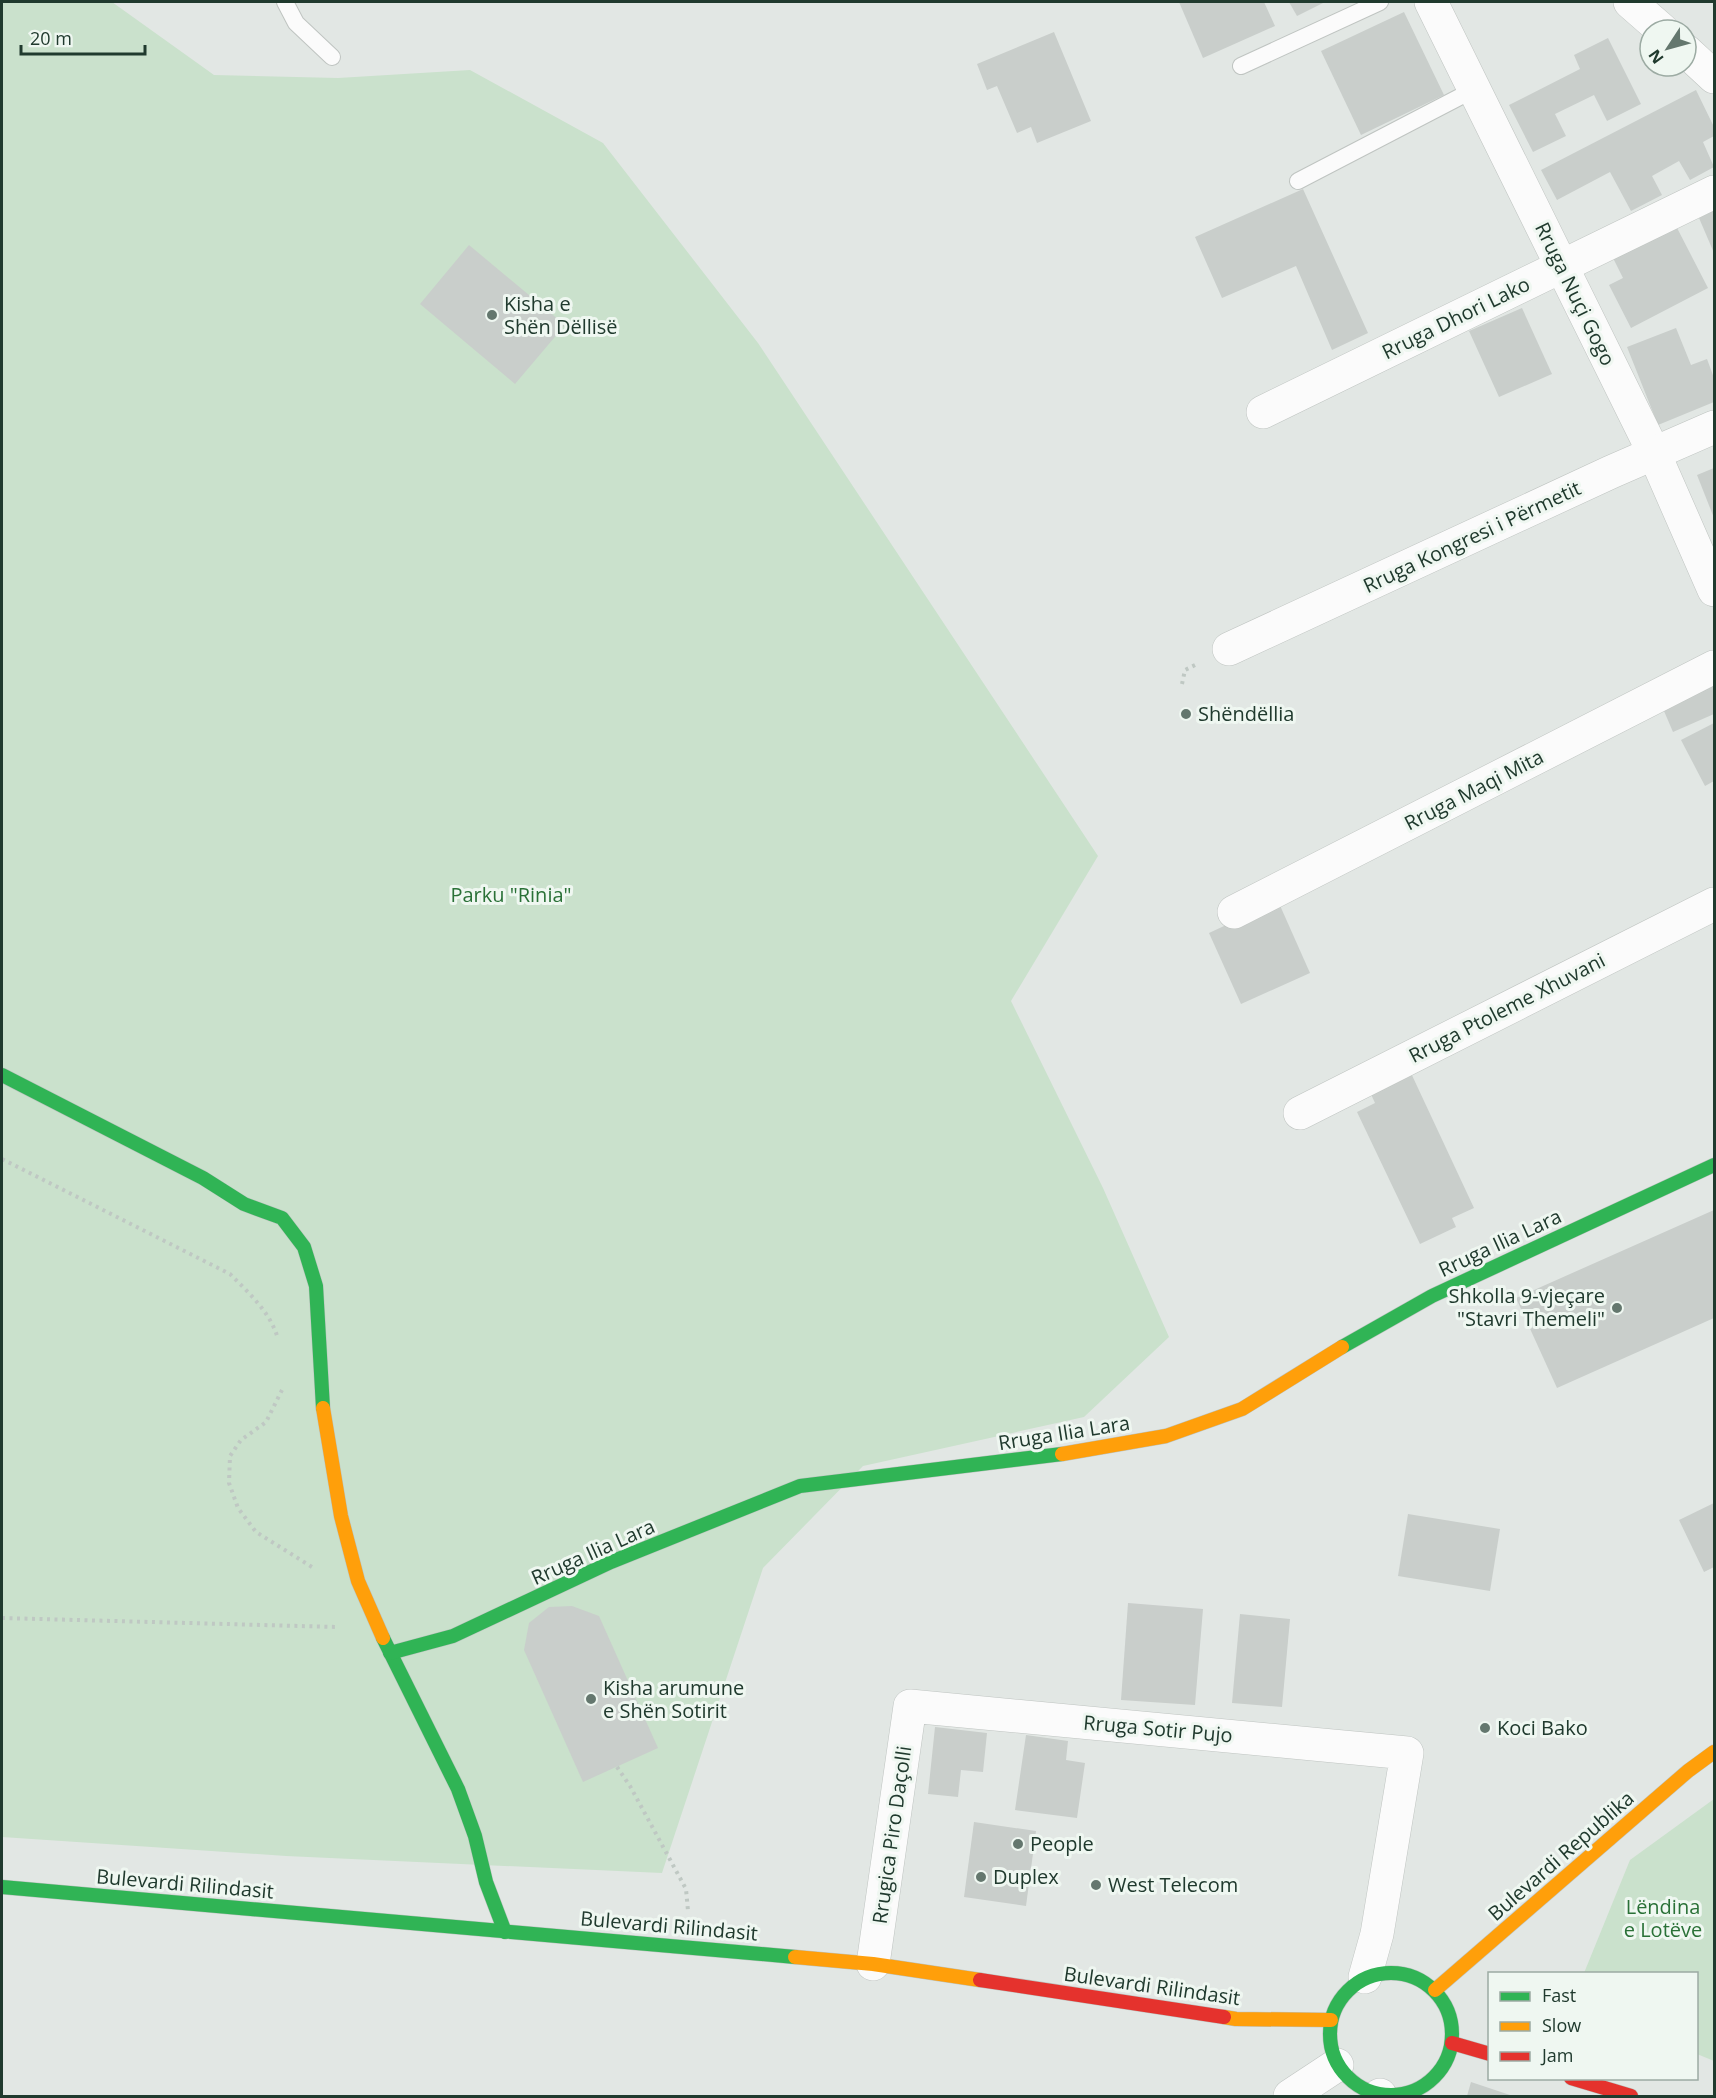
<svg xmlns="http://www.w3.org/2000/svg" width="1716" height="2098" viewBox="0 0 1716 2098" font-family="'Open Sans',sans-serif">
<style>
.green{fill:#cae1cc}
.building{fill:#c9cecb}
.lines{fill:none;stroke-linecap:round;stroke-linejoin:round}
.lane-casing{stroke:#bfc4c1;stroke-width:18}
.street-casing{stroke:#bfc4c1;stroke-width:34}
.fast-casing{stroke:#bcc3bf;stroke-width:15}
.slow-casing{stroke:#bcc3bf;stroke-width:15}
.jam-casing{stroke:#bcc3bf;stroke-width:15}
.path{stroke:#bfc8c3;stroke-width:4;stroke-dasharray:3 4.5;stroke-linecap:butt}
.lane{stroke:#fbfbfb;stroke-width:16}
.street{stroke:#fbfbfb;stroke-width:33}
.fast{stroke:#30b455;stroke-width:14}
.slow{stroke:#ff9f0a;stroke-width:14}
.jam{stroke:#e5322d;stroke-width:14}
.poi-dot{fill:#64776e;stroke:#eff7f1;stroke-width:2}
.labels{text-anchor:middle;stroke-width:6;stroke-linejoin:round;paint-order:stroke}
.street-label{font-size:20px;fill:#203a2e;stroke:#eff7f1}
.poi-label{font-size:20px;fill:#203a2e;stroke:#eff7f1;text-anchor:start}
.park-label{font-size:20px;fill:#2a7137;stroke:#eff7f1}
</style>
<rect width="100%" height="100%" fill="#e2e7e4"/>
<g class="green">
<polygon points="2,2 112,2 214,75 338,78 470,70 603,143 758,343 1098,856 1011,1001 1103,1188 1169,1337 1084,1417 863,1466 763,1568 662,1873 286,1856 2,1837"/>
<polygon points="1714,1799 1714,2061 1697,2054 1696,1974 1584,1973 1630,1860"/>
</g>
<g class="building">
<polygon points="1179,2 1264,2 1275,26 1203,58"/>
<polygon points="1289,2 1325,2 1297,16"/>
<polygon points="1404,12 1444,95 1361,135 1321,51"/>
<polygon points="1054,32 1091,121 1037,143 1031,127 1017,133 997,86 987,90 977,64"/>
<polygon points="1608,38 1641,104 1607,121 1594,95 1555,114 1566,136 1533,152 1509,105 1580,69 1574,55"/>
<polygon points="1696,90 1714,127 1714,136 1703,142 1714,167 1690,180 1679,161 1652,176 1662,195 1631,211 1610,172 1557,200 1541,170"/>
<polygon points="1303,189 1368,333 1332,350 1296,266 1222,298 1195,237"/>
<polygon points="1714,210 1714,253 1699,218"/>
<polygon points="1675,224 1708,288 1631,328 1609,285 1623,278 1612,256"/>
<polygon points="469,245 565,325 515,384 420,304"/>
<polygon points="1522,308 1552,374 1499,397 1469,331"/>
<polygon points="1676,328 1691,365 1707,359 1714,378 1714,402 1658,425 1627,347"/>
<polygon points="1714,468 1714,518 1697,475"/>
<polygon points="1714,680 1714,714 1673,732 1661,704"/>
<polygon points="1714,723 1714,781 1705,786 1681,740"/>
<polygon points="1278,901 1310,973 1241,1004 1209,933"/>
<polygon points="1410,1071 1474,1208 1452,1218 1456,1227 1420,1244 1357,1112 1375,1103 1369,1090"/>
<polygon points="1714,1210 1714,1318 1557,1388 1516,1298"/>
<polygon points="1714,1503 1714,1567 1704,1572 1679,1520"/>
<polygon points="1408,1514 1500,1529 1490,1591 1398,1576"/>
<polygon points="1128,1603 1203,1609 1195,1705 1121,1700"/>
<polygon points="572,1606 599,1616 658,1748 583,1782 524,1650 529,1623 549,1607"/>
<polygon points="1240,1614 1290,1619 1282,1707 1232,1703"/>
<polygon points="935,1727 987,1733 983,1772 961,1770 958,1797 928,1794"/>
<polygon points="1026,1735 1068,1741 1066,1760 1085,1763 1077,1818 1015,1810"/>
<polygon points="974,1822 1036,1831 1026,1906 964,1897"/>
<polygon points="1471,2082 1513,2096 1467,2096"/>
</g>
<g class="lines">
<g class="lane-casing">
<g id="lane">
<polyline points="285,2 296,23 332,57"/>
<polyline points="1241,66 1380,2"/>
<polyline points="1298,181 1475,89"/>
</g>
</g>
<g class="street-casing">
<g id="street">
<polyline points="1431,2 1654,453 1714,590"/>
<polyline points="1630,2 1662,30"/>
<polyline points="1686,51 1714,77"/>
<polyline points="1263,412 1714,192"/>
<polyline points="1229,649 1611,472 1714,427"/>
<polyline points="1234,912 1714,667"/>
<polyline points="1300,1113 1714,904"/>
<polyline points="873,1964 910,1706 1407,1753 1377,1934 1365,1977"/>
<polyline points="1380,2095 1380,2096"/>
<polyline points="1290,2096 1337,2065"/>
</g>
</g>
<g class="fast-casing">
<g id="fast">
<polyline points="2,1075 203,1178 244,1204 282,1218 304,1247 316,1286 323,1408"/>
<polyline points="1342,1347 1432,1296 1714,1165"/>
<polyline points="383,1638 458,1789 475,1836 486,1882 505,1932"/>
<polyline points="390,1653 453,1636 611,1562 800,1486 1062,1454"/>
<polyline points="2,1887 795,1957"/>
<circle cx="1391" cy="2034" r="61"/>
</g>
</g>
<g class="slow-casing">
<g id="slow">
<polyline points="323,1408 341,1516 358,1581 383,1638"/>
<polyline points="1062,1454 1166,1436 1242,1409 1342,1347"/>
<polyline points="795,1957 873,1964 980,1980"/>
<polyline points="1435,1990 1688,1771 1714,1752"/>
<polyline points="1224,2017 1236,2019 1331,2020"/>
</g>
</g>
<g class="jam-casing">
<g id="jam">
<polyline points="980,1980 1224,2017"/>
<polyline points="1452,2043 1490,2054"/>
<polyline points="1571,2078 1631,2096"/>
</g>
</g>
<g class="path">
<polyline points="1182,684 1185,670 1197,664"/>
<path d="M2 1159 230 1274C249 1293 271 1313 278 1339"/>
<polyline points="282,1390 266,1422 241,1440 230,1456 229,1483 238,1508 256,1532 312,1567 314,1569"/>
<polyline points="2,1618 337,1627"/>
<polyline points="617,1767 630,1786 686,1889 688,1911"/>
</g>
<use href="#lane" class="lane"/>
<use href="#street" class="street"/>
<use href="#fast" class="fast"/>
<use href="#slow" class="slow"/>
<use href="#jam" class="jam"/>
</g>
<g class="poi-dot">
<circle cx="492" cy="315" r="6"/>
<circle cx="1186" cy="714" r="6"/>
<circle cx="1617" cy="1308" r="6"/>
<circle cx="591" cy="1699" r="6"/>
<circle cx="1485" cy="1728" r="6"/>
<circle cx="1018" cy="1844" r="6"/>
<circle cx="981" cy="1877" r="6"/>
<circle cx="1096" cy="1885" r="6"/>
</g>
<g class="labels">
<g class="street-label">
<text transform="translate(1575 294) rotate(64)" y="7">Rruga Nuçi Gogo</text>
<text transform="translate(1456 318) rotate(-26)" y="7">Rruga Dhori Lako</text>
<text transform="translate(1472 537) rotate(-25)" y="7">Rruga Kongresi i Përmetit</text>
<text transform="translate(1474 790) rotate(-27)" y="7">Rruga Maqi Mita</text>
<text transform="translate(1507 1008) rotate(-27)" y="7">Rruga Ptoleme Xhuvani</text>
<text transform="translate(1500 1243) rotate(-25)" y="7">Rruga Ilia Lara</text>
<text transform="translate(1064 1433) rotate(-9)" y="7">Rruga Ilia Lara</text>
<text transform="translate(593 1552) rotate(-24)" y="7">Rruga Ilia Lara</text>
<text transform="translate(1158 1729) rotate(5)" y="7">Rruga Sotir Pujo</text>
<text transform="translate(892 1835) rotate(-82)" y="7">Rrugica Piro Daçolli</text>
<text transform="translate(1561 1856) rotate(-41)" y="7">Bulevardi Republika</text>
<text transform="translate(185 1884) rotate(5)" y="7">Bulevardi Rilindasit</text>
<text transform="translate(669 1926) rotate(5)" y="7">Bulevardi Rilindasit</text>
<text transform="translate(1152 1986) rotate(8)" y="7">Bulevardi Rilindasit</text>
</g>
<g class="poi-label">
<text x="504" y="311">Kisha e<tspan x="504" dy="23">Shën Dëllisë</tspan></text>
<text x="1198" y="721">Shëndëllia</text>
<text x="1605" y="1303" text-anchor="end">Shkolla 9-vjeçare<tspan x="1605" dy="23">"Stavri Themeli"</tspan></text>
<text x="603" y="1695">Kisha arumune<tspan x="603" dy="23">e Shën Sotirit</tspan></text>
<text x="1497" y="1735">Koci Bako</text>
<text x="1030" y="1851">People</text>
<text x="993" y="1884">Duplex</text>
<text x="1108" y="1892">West Telecom</text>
</g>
<g class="park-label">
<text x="511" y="902">Parku "Rinia"</text>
<text x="1663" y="1914">Lëndina<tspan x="1663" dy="23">e Lotëve</tspan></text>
</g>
</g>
<rect width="1716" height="2098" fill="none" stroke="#203a2e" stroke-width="6"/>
<rect x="1488" y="1972" width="210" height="108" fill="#eff7f1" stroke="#9caba3" stroke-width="1.5"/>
<rect x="1500" y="1992" width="30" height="9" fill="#30b455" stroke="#9caba3" stroke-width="1.5"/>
<text x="1542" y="2002" font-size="18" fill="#203a2e">Fast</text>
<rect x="1500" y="2022" width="30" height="9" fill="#ff9f0a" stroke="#9caba3" stroke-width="1.5"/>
<text x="1542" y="2032" font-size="18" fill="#203a2e">Slow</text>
<rect x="1500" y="2052" width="30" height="9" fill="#e5322d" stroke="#9caba3" stroke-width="1.5"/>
<text x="1542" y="2062" font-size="18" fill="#203a2e">Jam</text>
<g transform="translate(1668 48) rotate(234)"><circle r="28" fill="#eff7f1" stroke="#9caba3" stroke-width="1.5"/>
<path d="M0-4.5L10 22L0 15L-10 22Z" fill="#64776e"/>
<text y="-9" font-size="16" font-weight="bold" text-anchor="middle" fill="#203a2e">N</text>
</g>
<path d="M21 45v9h124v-9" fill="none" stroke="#203a2e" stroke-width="3"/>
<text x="30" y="45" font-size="18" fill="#203a2e" stroke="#eff7f1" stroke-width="4.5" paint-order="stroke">20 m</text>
</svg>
